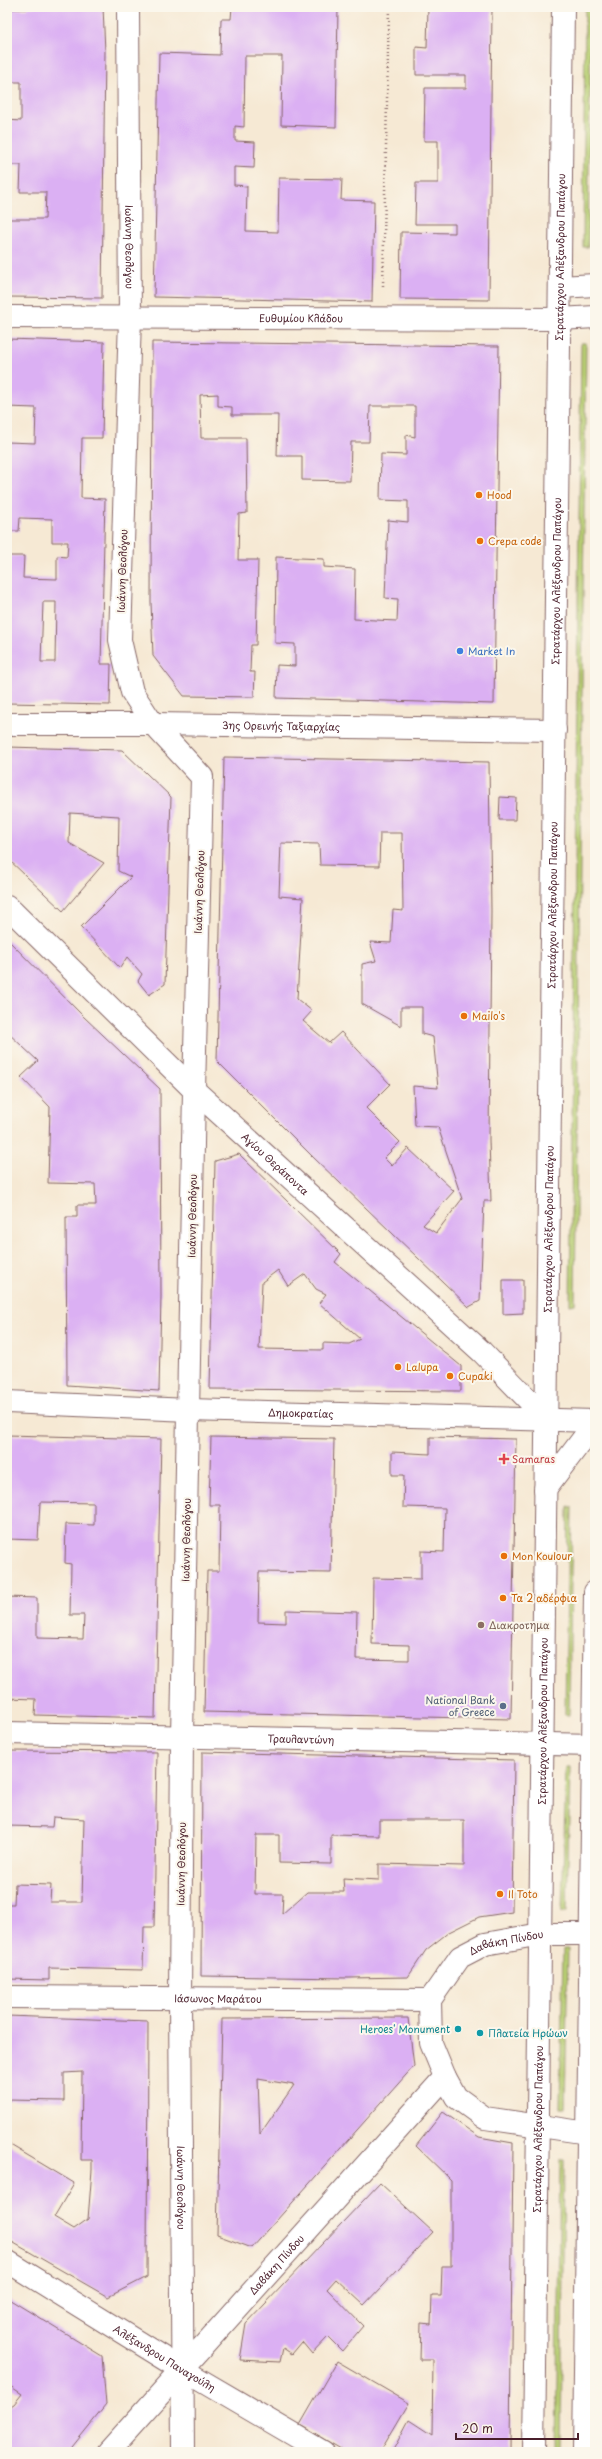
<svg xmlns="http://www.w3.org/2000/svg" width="602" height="2459" viewBox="0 0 602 2459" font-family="'Playpen Sans',sans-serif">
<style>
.green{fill:#b8cf73;stroke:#81774f}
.building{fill:#dbb0f3;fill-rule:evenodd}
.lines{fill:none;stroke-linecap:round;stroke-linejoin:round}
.minor-casing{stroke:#866666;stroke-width:24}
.path{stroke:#866666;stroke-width:2.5;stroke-dasharray:1 3;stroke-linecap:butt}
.minor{stroke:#fff;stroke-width:22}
.food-dot{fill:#e8710a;stroke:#fbf7ec;stroke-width:1.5}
.shop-dot{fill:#3f7fe0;stroke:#fbf7ec;stroke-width:1.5}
.health-dot{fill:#e0444e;stroke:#fbf7ec;stroke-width:1.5}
.education-dot{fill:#8d6e63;stroke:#fbf7ec;stroke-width:1.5}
.service-dot{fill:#5c6f8a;stroke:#fbf7ec;stroke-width:1.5}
.culture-dot{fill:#0f9aa8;stroke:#fbf7ec;stroke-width:1.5}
.labels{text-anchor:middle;stroke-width:4;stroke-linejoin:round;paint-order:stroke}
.street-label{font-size:10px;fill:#4a1f2b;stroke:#fbf7ec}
.food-label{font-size:10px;fill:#c56008;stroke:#fbf7ec;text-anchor:start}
.shop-label{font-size:10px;fill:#366cbe;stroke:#fbf7ec;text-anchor:start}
.health-label{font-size:10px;fill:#be3a42;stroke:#fbf7ec;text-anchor:start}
.education-label{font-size:10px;fill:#785e54;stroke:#fbf7ec;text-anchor:start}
.service-label{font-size:10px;fill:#4e5e75;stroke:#fbf7ec;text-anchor:end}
.culture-label{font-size:10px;fill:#0d838f;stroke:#fbf7ec;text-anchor:end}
</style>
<rect width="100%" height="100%" fill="#fbf7ec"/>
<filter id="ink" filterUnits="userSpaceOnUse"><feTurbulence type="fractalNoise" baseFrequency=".025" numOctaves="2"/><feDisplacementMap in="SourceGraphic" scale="8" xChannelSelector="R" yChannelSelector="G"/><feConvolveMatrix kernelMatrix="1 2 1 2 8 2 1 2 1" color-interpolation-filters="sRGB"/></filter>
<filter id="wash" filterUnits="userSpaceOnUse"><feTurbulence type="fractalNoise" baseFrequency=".012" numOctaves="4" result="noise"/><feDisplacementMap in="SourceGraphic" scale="16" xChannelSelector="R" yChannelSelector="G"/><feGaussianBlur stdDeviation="0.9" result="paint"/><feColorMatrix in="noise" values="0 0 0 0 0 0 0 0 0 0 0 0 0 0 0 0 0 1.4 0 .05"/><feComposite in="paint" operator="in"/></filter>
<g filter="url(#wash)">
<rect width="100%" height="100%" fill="#f6e9d4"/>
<g class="green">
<polygon points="585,7 591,7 588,247 583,247"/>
<polygon points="581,343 586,343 575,1304 570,1305"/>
<polygon points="568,1507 572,1507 569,1715 565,1715"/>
<polygon points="566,1767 570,1767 567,1912 562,1912"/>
<polygon points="563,1949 568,1949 565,2108 560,2108"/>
<polygon points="560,2160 564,2160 561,2452 556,2452"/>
</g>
<g id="blocks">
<g class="building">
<polygon points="27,7 103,7 105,52 102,298 7,297 7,219 45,219 46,192 20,192 21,165 7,165 7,120 21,121 21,82 7,82 7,9 27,9"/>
<polygon points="232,7 338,7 336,127 281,125 282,56 245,56 244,127 235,126 235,141 255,142 254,168 234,167 234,185 247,186 246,231 278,232 279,178 342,179 341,200 374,201 372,302 154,297 159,53 220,55 221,19 231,19"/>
<polygon points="428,7 492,7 489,300 400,299 401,232 455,233 455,224 415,224 416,183 438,183 438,141 424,141 425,88 466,88 466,75 416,75 416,47 427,48"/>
<path d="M7 339 104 342 102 438H82L81 498 105 499 101 664H111L110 705 7 703V556H24L23 578 57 579V556L67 557 68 542H52V519L20 518 19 531H7V442L35 443 36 408 7 407ZM43 602H56L55 662H41Z"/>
<polygon points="152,342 499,346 494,704 276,698 277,665 295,666 295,644 275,643 276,557 324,559 324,567 355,569 354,619 397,621 398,599 385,598 388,520 408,522 408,501 380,500 381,454 406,455 406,435 415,437 415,406 370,406 369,442 351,442 350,481 302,480 302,456 277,456 278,415 232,415 232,407 218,406 218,394 200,395 201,438 246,438 247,513 239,514 238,560 258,560 256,645 251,645 250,672 255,672 254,697 184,696 153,656 151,602"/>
<polygon points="7,747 122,750 171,797 165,984 149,995 138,981 142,974 127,957 120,968 81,927 131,877 118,871 119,816 70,813 69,843 104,863 63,911 7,858"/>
<path d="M224 757 489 762 491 911 489 1140 491 1201H484L480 1301 469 1307 314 1158 217 1061ZM380 833H402L403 911 393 910 391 943 370 942 376 961 362 964V1004L401 1026V1007H422V1034L433 1037 438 1088 413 1086 415 1126 438 1127 462 1199 436 1233 423 1225 454 1191 408 1148 392 1166 384 1158 400 1142 366 1108 390 1084 341 1032 329 1043 303 1021 312 1011 297 999 303 898 279 896 281 843 319 844 320 865 379 866Z"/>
<polygon points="500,797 516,798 515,820 499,820"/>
<polygon points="7,939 84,1017 160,1089 161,1296 159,1391 67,1385 66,1217 77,1217 77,1205 96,1205 95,1184 48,1183 50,1107 21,1077 38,1061 7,1032"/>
<path d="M239 1154 341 1254 335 1262 461 1366V1391L210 1389 215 1161ZM278 1270 288 1286 305 1274 316 1289 326 1294 319 1303 360 1339 349 1344 323 1343V1350L259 1349 262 1282Z"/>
<polygon points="503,1280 523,1280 523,1313 503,1314"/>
<polygon points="7,1435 161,1439 155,1718 35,1715 36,1699 7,1698 7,1597 37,1598 37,1638 83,1639 84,1615 70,1615 71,1564 65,1563 66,1524 94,1525 94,1503 40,1502 38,1540 7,1539"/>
<polygon points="211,1437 334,1439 331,1573 259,1572 258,1622 286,1623 286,1610 357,1612 356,1659 409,1660 409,1645 372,1644 373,1578 421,1579 421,1551 444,1552 445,1508 403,1507 404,1475 392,1475 392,1452 430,1454 430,1437 516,1439 511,1719 204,1712 207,1571 219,1571 220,1505 209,1505"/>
<polygon points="7,1751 157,1752 154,1927 144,1927 143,1970 49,1968 49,1980 7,1979 7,1904 14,1904 15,1884 51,1885 50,1902 82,1902 84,1819 53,1817 52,1827 7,1826"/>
<path d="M202 1752 514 1760 512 1912 479 1917 449 1932 426 1950 408 1977 349 1978 201 1976ZM379 1820H464V1866L379 1864V1880L343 1878 344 1892H307L282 1914 283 1894H255L256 1835H279V1863L331 1864V1835L379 1836Z"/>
<polygon points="7,2016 148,2021 147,2277 108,2297 7,2239 7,2143 74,2183 54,2217 74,2229 88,2219 92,2170 92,2160 81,2160 82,2072 64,2073 64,2101 7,2100"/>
<path d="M408 2018 414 2066 252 2248 217 2235 222 2019ZM258 2079 294 2085 260 2134Z"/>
<polygon points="443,2112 479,2137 513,2143 510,2452 392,2452 409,2420 432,2435 433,2360 420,2360 421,2323 431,2324 432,2296 441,2296 442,2266 451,2266 451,2180 416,2146"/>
<polygon points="380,2183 433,2232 364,2305 336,2279 327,2289 363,2326 342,2351 328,2337 312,2354 302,2342 292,2354 283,2348 280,2362 240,2360 246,2324"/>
<polygon points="7,2298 102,2356 106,2405 68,2452 7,2452 7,2408 14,2404 22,2394 7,2384"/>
<polygon points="337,2361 409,2403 380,2452 346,2452 300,2425"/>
</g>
</g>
</g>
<g filter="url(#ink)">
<use href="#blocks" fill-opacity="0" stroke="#866666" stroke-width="1"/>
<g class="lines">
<g class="minor-casing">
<g id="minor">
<path id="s1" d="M128 7 130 318 120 640 132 692 153 724 202 777 194 1090 182 1736 180 1997 183 2452"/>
<polyline points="560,287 595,285"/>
<path id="s2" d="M7 317 560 319 595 317"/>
<path id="s3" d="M7 724H153L555 730"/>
<path id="s4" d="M7 906 194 1090 482 1352 546 1418"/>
<path id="s5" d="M7 1402 189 1410 595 1421"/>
<polyline points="545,1489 595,1423"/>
<path id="s6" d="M7 1733 595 1745"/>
<path id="s7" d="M7 1997 430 2000"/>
<path id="s8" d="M588 2133 485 2118 456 2097 445 2077 431 2043 430 2000 460 1957 485 1944 541 1934H591"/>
<path id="s9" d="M7 2261 183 2370 323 2452"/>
<path id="s10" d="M108 2452 445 2077"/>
<path id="s11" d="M534 2452 563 7"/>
<polyline points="584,2452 595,1592"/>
</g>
</g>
<polyline class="path" points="383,286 389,7"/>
<use href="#minor" class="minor"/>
</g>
</g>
<g class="food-dot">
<circle cx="479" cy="495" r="4"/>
<circle cx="480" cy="541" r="4"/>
<circle cx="464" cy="1016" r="4"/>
<circle cx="398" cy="1367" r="4"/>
<circle cx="450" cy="1376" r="4"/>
<circle cx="504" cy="1556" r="4"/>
<circle cx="503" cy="1598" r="4"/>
<circle cx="500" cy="1894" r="4"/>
</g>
<circle class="shop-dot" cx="460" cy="651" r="4"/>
<path class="health-dot" d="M502 1453h4v4h4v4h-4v4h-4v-4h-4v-4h4z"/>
<circle class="education-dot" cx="481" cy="1625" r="4"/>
<circle class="service-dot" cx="503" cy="1706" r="4"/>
<g class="culture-dot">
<circle cx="458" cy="2029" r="4"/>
<circle cx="480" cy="2033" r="4"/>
</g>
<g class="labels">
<g class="street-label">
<text dy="4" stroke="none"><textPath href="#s1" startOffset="240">Ιωάννη Θεολόγου</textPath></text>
<text dy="4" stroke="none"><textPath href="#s11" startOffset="2195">Στρατάρχου Αλέξανδρου Παπάγου</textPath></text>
<text dy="4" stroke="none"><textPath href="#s2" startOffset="294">Ευθυμίου Κλάδου</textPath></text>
<text transform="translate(122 571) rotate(-88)" y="4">Ιωάννη Θεολόγου</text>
<text dy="4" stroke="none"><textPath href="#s11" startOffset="1871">Στρατάρχου Αλέξανδρου Παπάγου</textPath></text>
<text dy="4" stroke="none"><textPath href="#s3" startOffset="274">3ης Ορεινής Ταξιαρχίας</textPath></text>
<text transform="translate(199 892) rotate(-88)" y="4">Ιωάννη Θεολόγου</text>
<text dy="4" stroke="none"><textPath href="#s11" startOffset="1547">Στρατάρχου Αλέξανδρου Παπάγου</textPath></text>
<text dy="4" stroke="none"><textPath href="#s4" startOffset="372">Αγίου Θεράποντα</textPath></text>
<text transform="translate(192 1216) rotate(-89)" y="4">Ιωάννη Θεολόγου</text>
<text dy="4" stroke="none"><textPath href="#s11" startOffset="1223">Στρατάρχου Αλέξανδρου Παπάγου</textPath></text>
<text dy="4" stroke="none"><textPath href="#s5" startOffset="294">Δημοκρατίας</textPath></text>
<text transform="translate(186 1540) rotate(-89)" y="4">Ιωάννη Θεολόγου</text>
<text dy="4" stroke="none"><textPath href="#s11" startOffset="731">Στρατάρχου Αλέξανδρου Παπάγου</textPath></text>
<text dy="4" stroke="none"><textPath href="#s6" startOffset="294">Τραυλαντώνη</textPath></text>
<text transform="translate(181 1864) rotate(-89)" y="4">Ιωάννη Θεολόγου</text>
<text dy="4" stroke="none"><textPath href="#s8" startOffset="344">Δαβάκη Πίνδου</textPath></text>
<text dy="4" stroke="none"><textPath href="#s7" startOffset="211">Ιάσωνος Μαράτου</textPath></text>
<text dy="4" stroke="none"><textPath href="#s11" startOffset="323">Στρατάρχου Αλέξανδρου Παπάγου</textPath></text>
<text dy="4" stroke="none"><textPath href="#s1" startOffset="2208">Ιωάννη Θεολόγου</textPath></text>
<text dy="4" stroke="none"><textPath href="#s10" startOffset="252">Δαβάκη Πίνδου</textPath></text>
<text dy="4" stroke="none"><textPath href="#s9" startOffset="185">Αλέξανδρου Παναγούλη</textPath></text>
</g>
<g class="food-label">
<text x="487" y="499">Hood</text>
<text x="488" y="545">Crepa code</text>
<text x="472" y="1020">Mailo's</text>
<text x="406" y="1371">Lalupa</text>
<text x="458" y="1380">Cupaki</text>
<text x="512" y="1560">Mon Koulour</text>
<text x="511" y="1602">Τα 2 αδέρφια</text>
<text x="508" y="1898">Il Toto</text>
</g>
<g class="shop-label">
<text x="468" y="655">Market In</text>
</g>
<g class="health-label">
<text x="512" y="1463">Samaras</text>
</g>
<g class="education-label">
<text x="489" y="1629">Διακροτημα</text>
</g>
<g class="service-label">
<text x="495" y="1704">National Bank<tspan x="495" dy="12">of Greece</tspan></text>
</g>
<g class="culture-label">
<text x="450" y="2033">Heroes' Monument</text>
<text x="488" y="2037" text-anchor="start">Πλατεία Ηρώων</text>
</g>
</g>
<rect width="602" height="2459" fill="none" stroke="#fbf7ec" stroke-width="24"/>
<path d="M456 2433v6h122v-6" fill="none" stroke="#4a1f2b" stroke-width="2"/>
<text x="462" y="2433" font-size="12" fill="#4a1f2b" stroke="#fbf7ec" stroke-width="3" paint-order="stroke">20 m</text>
</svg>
